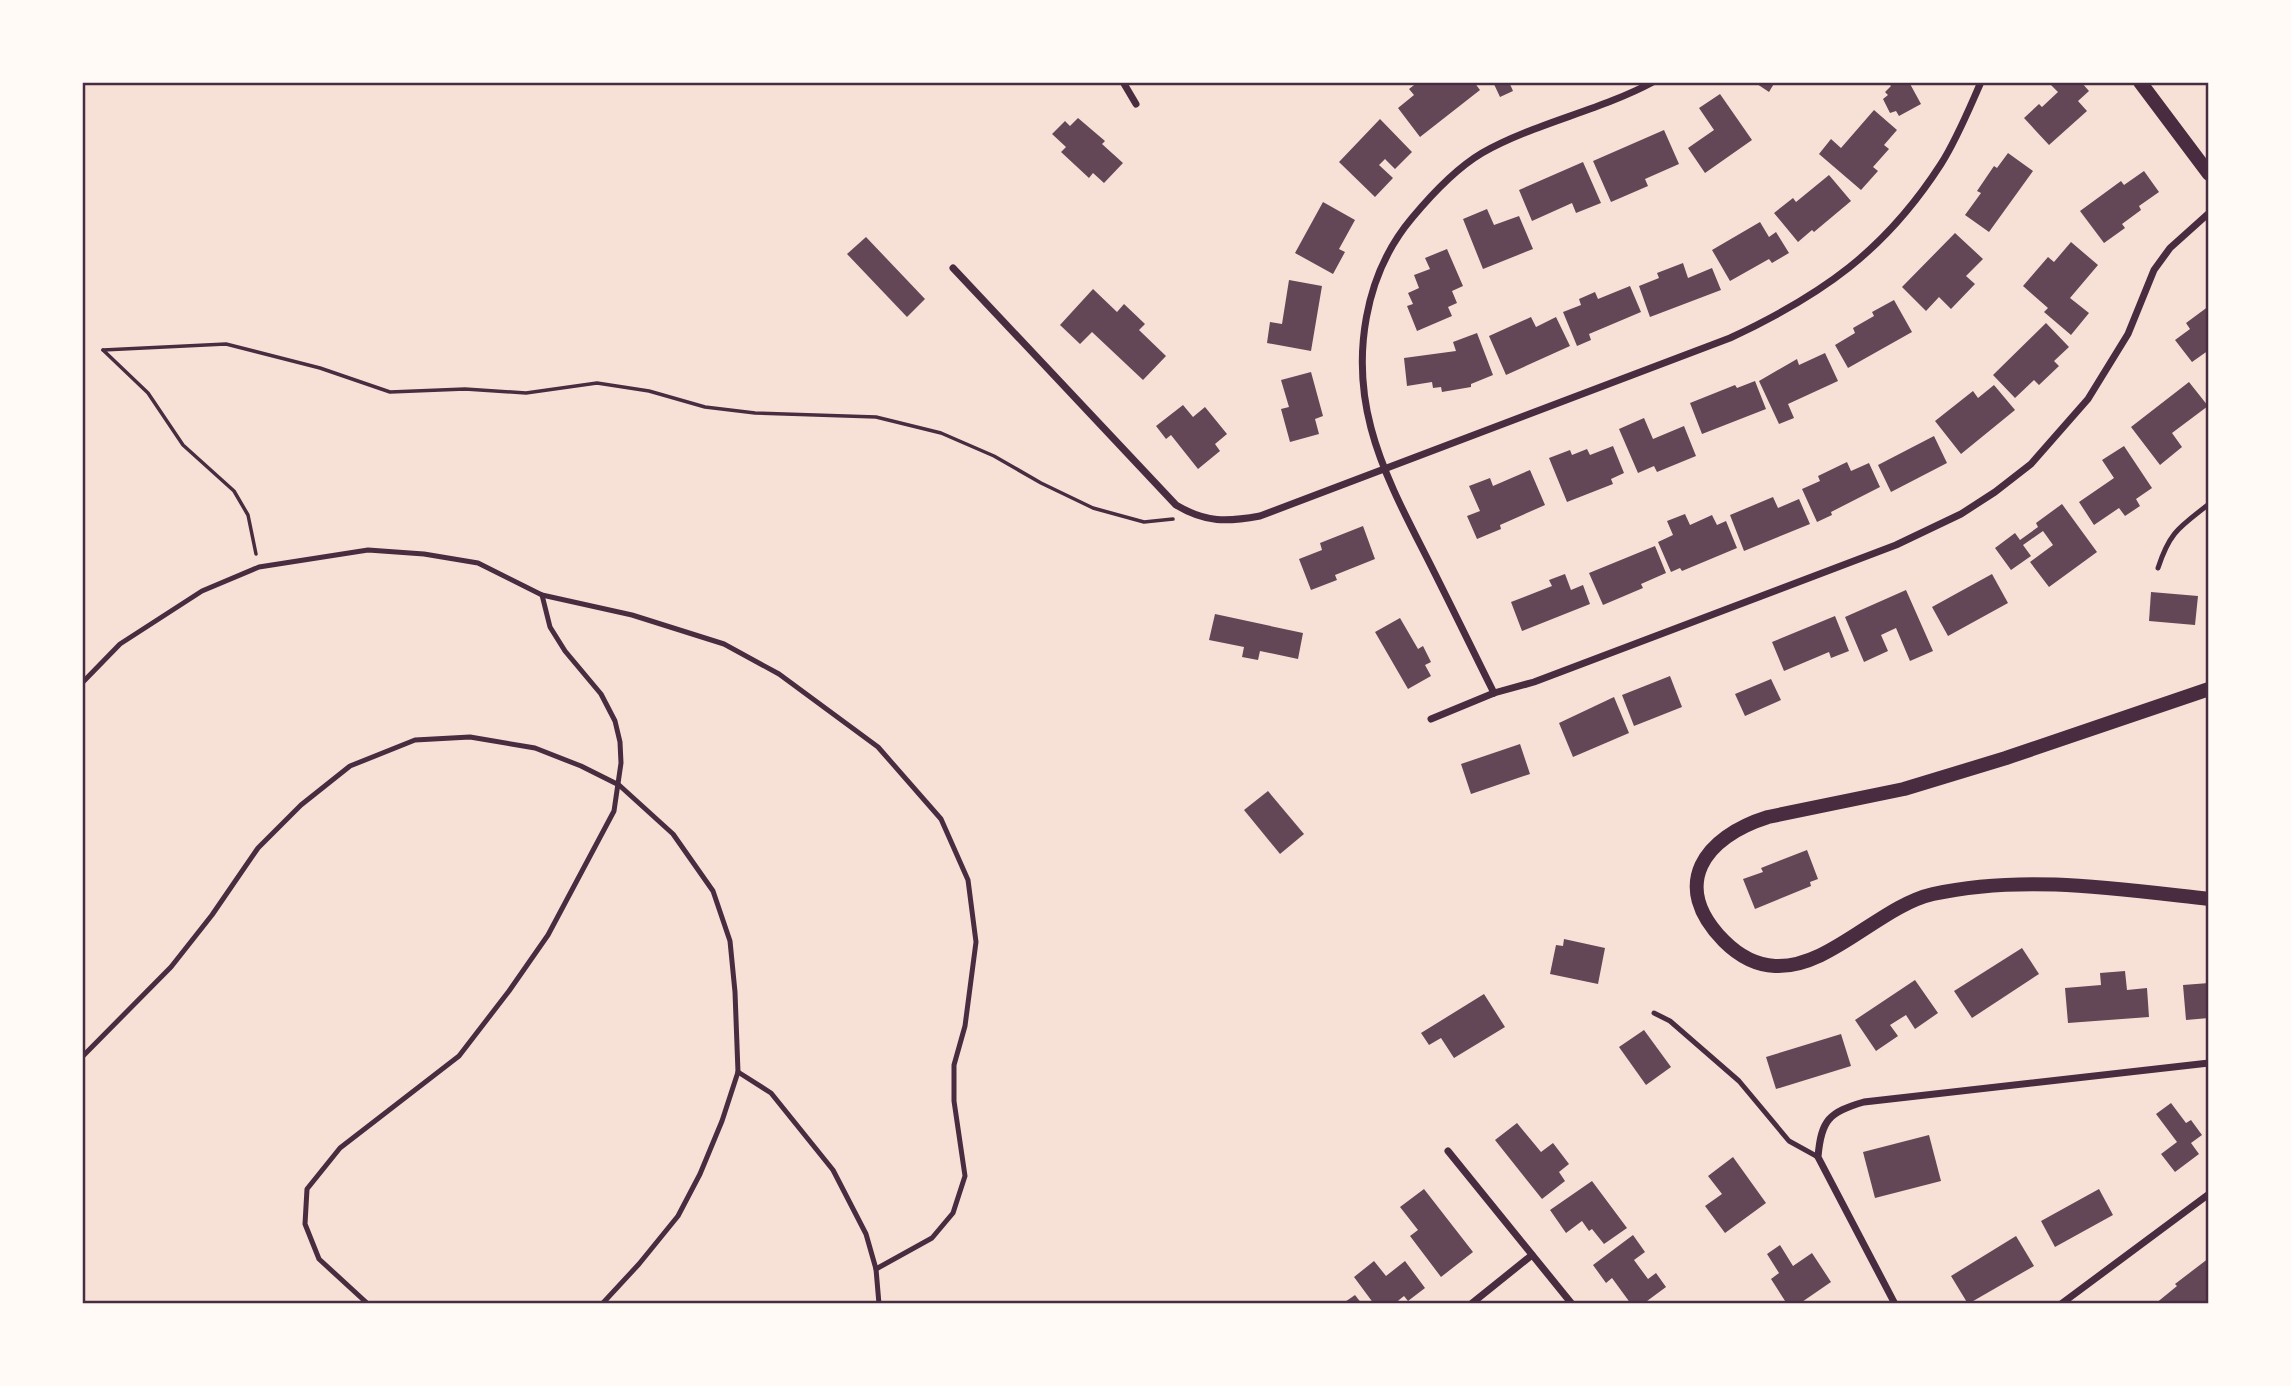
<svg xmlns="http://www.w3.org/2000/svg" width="2291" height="1386" viewBox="0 0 2291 1386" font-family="Overpass,sans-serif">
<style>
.building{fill:#644757}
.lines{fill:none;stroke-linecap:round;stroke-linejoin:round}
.path{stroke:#4a2c40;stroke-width:3.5}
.service{stroke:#4a2c40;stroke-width:5}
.minor{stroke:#4a2c40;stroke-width:7}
.secondary{stroke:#4a2c40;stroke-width:14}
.neatline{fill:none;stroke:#4a2c40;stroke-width:2.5}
</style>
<rect width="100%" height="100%" fill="#f7e1d7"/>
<g class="building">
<polygon points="1418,82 1474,82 1480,90 1420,137 1398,108 1414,95 1409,89"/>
<polygon points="1493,82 1509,82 1513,91 1500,97"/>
<polygon points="1754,82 1775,82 1769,92"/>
<polygon points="1888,82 1909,82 1921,104 1899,116 1896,111 1890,113 1883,99 1888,95 1885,92 1891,86"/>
<polygon points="2054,82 2081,82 2089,91 2078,101 2087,111 2049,145 2024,118 2039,104 2042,107 2058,92 2051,85"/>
<polygon points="1720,94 1752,140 1705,173 1688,148 1714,130 1699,108"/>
<polygon points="1874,110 1897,130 1884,145 1889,149 1873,167 1878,171 1861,190 1819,154 1831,139 1841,148"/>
<polygon points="1078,118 1105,141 1102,144 1123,163 1104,183 1093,173 1089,178 1061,152 1066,147 1052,134 1065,121 1070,126"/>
<polygon points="1380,119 1412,152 1395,169 1385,159 1379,165 1393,178 1375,197 1339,162"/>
<polygon points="1664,130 1679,164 1645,179 1648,186 1611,202 1593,161"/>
<polygon points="2008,153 2033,171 1989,232 1965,215 1981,193 1977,191 1994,166 1997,168"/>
<polygon points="1583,162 1601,203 1576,213 1572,203 1532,221 1519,190"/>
<polygon points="2144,171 2159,192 2139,206 2141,210 2122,224 2125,228 2104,243 2080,211 2121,181 2124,185"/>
<polygon points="1829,175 1851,201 1814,232 1812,230 1798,242 1774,213 1793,198 1796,202"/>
<polygon points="1323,202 1355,220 1339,249 1345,252 1333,274 1295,253"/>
<polygon points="1487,209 1494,225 1519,216 1533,249 1483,269 1463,219"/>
<polygon points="1760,222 1769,237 1776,232 1789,253 1772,263 1769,259 1730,281 1712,250"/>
<polygon points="1955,233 1983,259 1966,276 1975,284 1951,309 1939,297 1926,311 1902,287"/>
<polygon points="866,237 925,299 907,317 847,254"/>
<polygon points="2071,242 2098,265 2070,298 2089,313 2071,335 2044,312 2048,308 2023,286 2048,257 2054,262"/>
<polygon points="1447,249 1463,286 1452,291 1457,303 1448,307 1452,316 1417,331 1407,306 1413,304 1408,293 1419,288 1414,275 1430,269 1425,258"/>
<polygon points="1683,263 1688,278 1712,268 1721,290 1650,317 1639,286 1659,278 1657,273"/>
<polygon points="1289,280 1322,286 1311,351 1267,343 1270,322 1282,324"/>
<polygon points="1630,286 1641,312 1589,334 1591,340 1577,346 1563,312 1581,305 1579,299 1595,292 1598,299"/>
<polygon points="1093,289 1117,312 1124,304 1145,324 1139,330 1166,356 1143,380 1092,332 1080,344 1060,325"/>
<polygon points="1894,300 1912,332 1848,368 1835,345 1855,333 1853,328 1874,316 1872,312"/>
<polygon points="2209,306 2209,350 2192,362 2175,340 2190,329 2186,323"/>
<polygon points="1531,317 1536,327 1556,317 1570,346 1506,375 1489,336"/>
<polygon points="2046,323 2069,347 2054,361 2059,366 2039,385 2034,380 2015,398 1993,375"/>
<polygon points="1477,333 1493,375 1471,384 1471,387 1442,392 1441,387 1433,388 1432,382 1407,386 1404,358 1456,351 1453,342"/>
<polygon points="1825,353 1838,381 1788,404 1794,418 1779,424 1759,381 1797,359 1799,365"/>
<polygon points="1311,372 1323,416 1315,419 1319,434 1290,442 1281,409 1289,407 1281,380"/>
<polygon points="1755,381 1766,409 1702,434 1690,403 1735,385 1737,388"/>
<polygon points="2189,382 2208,406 2172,433 2182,447 2160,465 2131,427"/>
<polygon points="1994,385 2015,410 1961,454 1935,421 1973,391 1978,398"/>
<polygon points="1183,405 1193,417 1205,407 1227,434 1215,444 1220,451 1198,469 1171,435 1166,439 1156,426"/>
<polygon points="1644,418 1653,439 1684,426 1696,456 1657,472 1654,466 1638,473 1619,429"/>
<polygon points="1934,436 1947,463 1891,492 1878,465"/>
<polygon points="1613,446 1624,473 1611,479 1613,484 1567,502 1549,458 1570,450 1572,455 1587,449 1590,455"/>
<polygon points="2124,446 2152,488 2136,499 2140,506 2125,516 2119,508 2094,525 2079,502 2114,478 2102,460"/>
<polygon points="1847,462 1851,471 1869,463 1880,487 1831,512 1832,515 1817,522 1802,489 1820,481 1818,476"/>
<polygon points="1530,470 1545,505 1500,525 1501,529 1477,539 1467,516 1480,511 1469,486 1490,478 1493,486"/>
<polygon points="1773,497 1778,508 1799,499 1810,524 1744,551 1730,515"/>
<polygon points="2062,504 2097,552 2049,587 2030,562 2053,545 2043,531 2023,545 2031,556 2011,570 1995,548 2015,533 2020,540 2038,527 2036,523"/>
<polygon points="1685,514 1690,525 1712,515 1717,525 1726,521 1737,548 1682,571 1680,568 1671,572 1658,542 1673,535 1667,521"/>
<polygon points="1363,526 1375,559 1335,575 1337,580 1311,590 1299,559 1322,550 1320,543"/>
<polygon points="1655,546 1666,573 1641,584 1643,588 1603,605 1589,573"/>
<polygon points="1565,574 1571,590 1583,585 1590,604 1522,631 1511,602 1552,586 1549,580"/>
<polygon points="1992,574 2008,603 1948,636 1932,607"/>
<polygon points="1906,590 1933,651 1910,661 1896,628 1881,635 1888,651 1864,662 1845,617"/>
<polygon points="2151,592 2198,596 2195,625 2149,621"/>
<polygon points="1215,614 1303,633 1298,659 1260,651 1258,660 1242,657 1244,647 1209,640"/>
<polygon points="1835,616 1849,651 1831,658 1829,652 1784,671 1772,642"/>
<polygon points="1400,618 1418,649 1423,646 1431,662 1425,665 1431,676 1408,689 1375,632"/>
<polygon points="1670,676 1682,707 1634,726 1622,695"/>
<polygon points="1771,679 1781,700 1745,716 1735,694"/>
<polygon points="1614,697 1629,733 1573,757 1559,723"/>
<polygon points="1520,744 1530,774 1471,794 1461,764"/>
<polygon points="1268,791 1304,834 1280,854 1244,810"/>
<polygon points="1807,850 1818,879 1810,882 1811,886 1755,909 1743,879 1763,872 1761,868"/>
<polygon points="1564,939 1605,948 1598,984 1550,974 1556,945 1563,946"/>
<polygon points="2022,948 2039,974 1972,1018 1954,991"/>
<polygon points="2125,971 2127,990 2147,988 2149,1017 2068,1023 2065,988 2101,985 2100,973"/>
<polygon points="1915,980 1938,1013 1915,1029 1906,1015 1890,1025 1898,1036 1876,1051 1855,1020"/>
<polygon points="2209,983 2209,1018 2186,1020 2183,985"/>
<polygon points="1484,994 1505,1027 1454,1058 1441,1038 1429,1045 1421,1033"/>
<polygon points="1644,1030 1671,1067 1646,1085 1619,1047"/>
<polygon points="1841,1034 1851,1066 1776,1089 1766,1057"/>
<polygon points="2171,1103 2186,1123 2191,1120 2202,1135 2191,1143 2199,1154 2175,1172 2161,1154 2177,1142 2156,1114"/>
<polygon points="1517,1123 1541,1152 1553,1143 1569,1164 1559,1172 1565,1181 1542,1199 1495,1140"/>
<polygon points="1929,1135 1941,1181 1875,1198 1863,1152"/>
<polygon points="1733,1157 1766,1203 1725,1233 1705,1206 1722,1194 1708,1176"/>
<polygon points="1592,1181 1627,1228 1604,1244 1592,1229 1589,1231 1582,1221 1566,1233 1550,1210"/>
<polygon points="1424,1189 1473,1252 1441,1277 1410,1236 1418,1230 1400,1207"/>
<polygon points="2099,1189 2113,1215 2055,1247 2041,1221"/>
<polygon points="1633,1235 1645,1252 1634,1260 1648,1279 1656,1273 1666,1287 1643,1304 1631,1304 1612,1278 1606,1283 1593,1265"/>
<polygon points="2016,1236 2034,1266 1968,1304 1951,1276"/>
<polygon points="1780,1245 1793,1266 1812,1253 1831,1282 1799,1304 1787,1304 1771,1279 1779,1273 1767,1254"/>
<polygon points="2209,1258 2209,1304 2155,1304 2177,1286 2175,1284"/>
<polygon points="1374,1261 1386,1276 1405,1261 1425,1288 1408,1301 1404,1296 1394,1304 1374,1304 1354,1277"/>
<polygon points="1355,1295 1362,1304 1342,1304"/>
</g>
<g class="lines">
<g class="path">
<polyline points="103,350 226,344 320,368 390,392 465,389 526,393 597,383 649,391 705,407 755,413 876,417 941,433 994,456 1041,483 1093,508 1144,522 1173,519"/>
<polyline points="103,350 148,393 183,445 234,491 248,515 256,554"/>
</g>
<g class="service">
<path d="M2158 568C2170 531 2180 527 2209 504"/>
<polyline points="82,683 120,644 202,591 259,567 368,550 424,554 478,563 542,595 632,615 724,644 779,674 878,747 941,819 968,880 976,942 965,1026 954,1065 954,1101 965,1176 953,1213 932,1238 876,1269"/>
<polyline points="1654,1013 1670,1021 1739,1081 1789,1141 1818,1157"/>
<polyline points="82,1057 171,967 212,915 258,848 301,805 350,766 415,740 470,737 535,748 581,766 619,785 673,834 713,891 730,941 735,992 738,1072 722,1121 700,1174 678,1216 639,1264 602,1304"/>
<polyline points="738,1072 771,1093 833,1170 866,1234 876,1269 879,1304"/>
<polyline points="368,1304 319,1259 305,1224 307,1189 340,1148 459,1056 509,991 548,935 614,811 621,763 620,742 615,721 601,694 565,651 550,627 542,595"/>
</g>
<g class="minor">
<polyline points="1123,82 1136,104"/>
<path d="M953 268 1176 505C1206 523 1227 522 1260 516L1730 338C1822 295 1885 251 1941 164 1957 139 1969 109 1981 82"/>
<path d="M1494 693C1470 645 1447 597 1423 550 1403 511 1382 470 1371 428 1352 356 1364 275 1412 218 1432 194 1455 169 1482 153 1535 123 1599 111 1653 82"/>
<polyline points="1431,719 1494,693 1534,682 1896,545 1961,514 1995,492 2031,464 2088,399 2128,334 2154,270 2170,248 2209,213"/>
<polyline points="1448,1151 1572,1304"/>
<polyline points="1471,1304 1532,1255"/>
<path d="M1895 1304 1818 1157C1821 1120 1829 1112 1864 1102L2209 1063"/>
<polyline points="2061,1304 2209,1194"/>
</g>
<g class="secondary">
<polyline points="2140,82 2209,174"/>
<path d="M2209 689 2006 758 1904 789 1768 817C1704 837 1669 885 1724 941 1738 955 1756 965 1775 966 1829 969 1880 906 1933 894 2023 874 2119 889 2209 899"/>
</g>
</g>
<rect width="2291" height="1386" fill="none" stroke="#fffaf5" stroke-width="168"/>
<rect x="84" y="84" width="2123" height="1218" class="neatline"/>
</svg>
